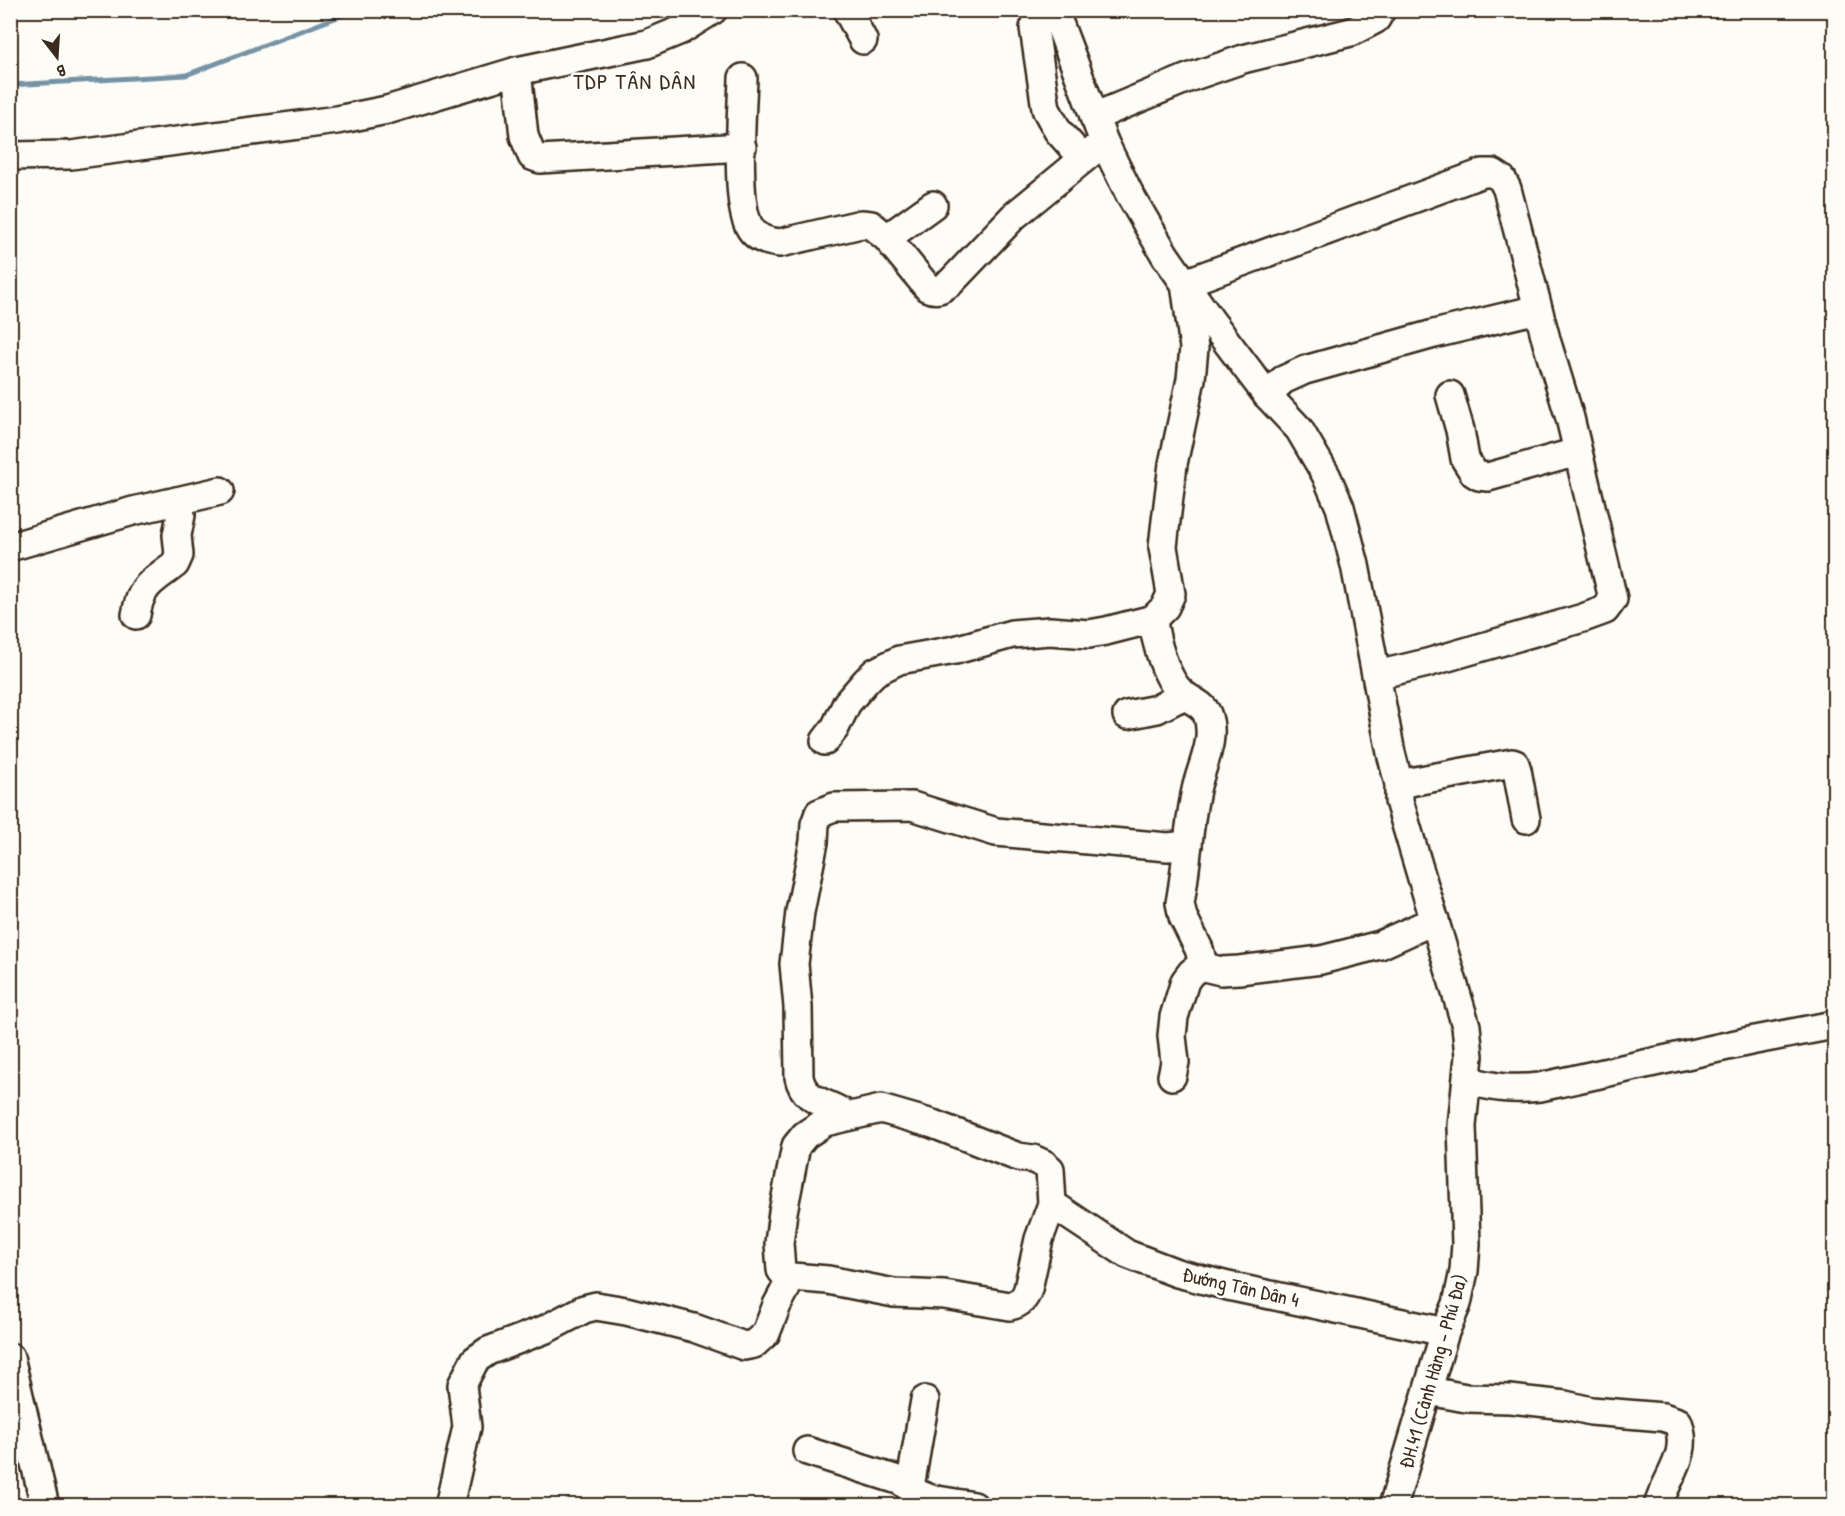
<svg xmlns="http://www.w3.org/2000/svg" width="1845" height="1516" viewBox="0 0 1845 1516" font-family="'Patrick Hand',sans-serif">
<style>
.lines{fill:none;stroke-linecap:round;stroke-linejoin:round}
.stream{stroke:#7693a5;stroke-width:5}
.minor-casing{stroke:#3b2a1e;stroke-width:32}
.minor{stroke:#fdfcf7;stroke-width:27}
.labels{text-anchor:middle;stroke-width:5;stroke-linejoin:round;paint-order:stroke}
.street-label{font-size:20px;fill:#3b2a1e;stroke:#fdfcf7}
.quarter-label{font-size:22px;letter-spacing:1.5px;fill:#3b2a1e;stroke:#fdfcf7}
</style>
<rect width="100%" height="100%" fill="#fdfcf7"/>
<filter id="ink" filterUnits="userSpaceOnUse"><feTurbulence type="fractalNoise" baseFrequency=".0167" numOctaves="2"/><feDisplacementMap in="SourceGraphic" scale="12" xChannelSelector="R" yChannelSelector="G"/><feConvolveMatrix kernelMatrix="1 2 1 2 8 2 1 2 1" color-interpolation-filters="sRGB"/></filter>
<g filter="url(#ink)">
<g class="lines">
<polyline class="stream" points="10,85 186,75 356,10"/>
<g class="minor-casing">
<g id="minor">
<polyline points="847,10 863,40"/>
<polyline points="1054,10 1104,142 1130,195 1165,255 1211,321 1267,395 1299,429 1326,475 1340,507 1355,565 1391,753 1399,784 1399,801 1466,1026 1469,1056 1462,1126 1466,1244 1464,1271 1457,1304 1445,1332 1393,1506"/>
<polyline points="1055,12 1039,18 1034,28 1046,109 1058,131 1083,159"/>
<polyline points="517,71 524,136 532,156 540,159 742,147"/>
<path d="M743 78C742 111 735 201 749 226 755 238 768 242 780 243L861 224 871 225 887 238 928 288C937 292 943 288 951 282L1014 216 1104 142"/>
<polyline points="1094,117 1188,78 1243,59 1351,32 1376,19 1381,10"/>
<polyline points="10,156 71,155 337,120 387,110 517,71 647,44 681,30 713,10"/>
<polyline points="887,238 933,205"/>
<polyline points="1267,395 1283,380 1305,370 1434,334 1538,309"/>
<polyline points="1450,395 1460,430 1465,459 1474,473 1479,476 1488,477 1577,452"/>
<polyline points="177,501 220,491"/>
<path d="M10 547 133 511 177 501 181 515 177 535 179 555 175 564C152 582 141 584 136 615"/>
<path d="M1153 619C1155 640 1166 681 1183 694 1191 701 1202 703 1207 714 1217 739 1201 766 1196 790 1188 827 1187 866 1180 903L1183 917 1199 949 1202 960 1200 966 1191 973 1185 981 1174 1017 1172 1036 1175 1062 1172 1076"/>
<polyline points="1127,715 1157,709 1184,695"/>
<polyline points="825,741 835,728 847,703 866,681 875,672 899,660 955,650 1012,634 1050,631 1089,634 1106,631 1153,619 1165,607 1171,594 1163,547 1165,529 1173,464 1191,379 1194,348 1185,283 1483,173 1493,173 1502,179 1507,189 1547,343 1570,418 1613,599 1605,610 1583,618 1427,663 1377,675"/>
<polyline points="1399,784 1512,763 1515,764 1517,770 1526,819"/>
<polyline points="1200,966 1221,971 1239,970 1321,960 1380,945 1435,920"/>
<path d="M1467 1080C1494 1088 1512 1090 1540 1087L1750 1041 1834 1025"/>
<path d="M881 1109 933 1124 1018 1157 1033 1159 1044 1164 1050 1169 1052 1204 1039 1239 1028 1289C1025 1299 1019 1304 1010 1306L944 1295 894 1293 828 1280 792 1277 785 1275 781 1270 779 1243 783 1212 796 1146 805 1135 825 1122Z"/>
<path d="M848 1116C829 1102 804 1103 799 1077L798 1007 794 964 800 912 814 842 815 824 819 813 834 807 912 806 996 832 1168 847 1188 845"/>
<polyline points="1052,1204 1127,1254 1177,1273 1228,1286 1445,1332"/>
<polyline points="10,1357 45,1506"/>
<path d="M1429 1391 1466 1398 1510 1399 1565 1405 1591 1411 1663 1417 1678 1422C1690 1456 1667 1475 1658 1506"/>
<polyline points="807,1451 901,1481 916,1493 931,1499 974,1506"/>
<polyline points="910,1487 925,1400"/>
<polyline points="449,1506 467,1427 462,1385 475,1360 488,1351 546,1329 584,1309 596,1306 626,1311 694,1328 744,1346 754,1344 766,1333 777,1305 792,1277"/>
</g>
</g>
<use href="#minor" class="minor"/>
</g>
</g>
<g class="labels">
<g class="street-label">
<text transform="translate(1241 1287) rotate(13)" y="7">Đướng Tân Dân 4</text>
<text transform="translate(1433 1371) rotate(-74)" y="7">ĐH.41 (Cảnh Hàng - Phú Đa)</text>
</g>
<g class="quarter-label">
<text x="635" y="89">TDP TÂN DÂN</text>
</g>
</g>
<rect width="1845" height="1516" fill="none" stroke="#fdfcf7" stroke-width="36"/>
<rect x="18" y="18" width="1809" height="1480" fill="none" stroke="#3b2a1e" stroke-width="2" filter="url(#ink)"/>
<g transform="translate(57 57) rotate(163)" stroke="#fdfcf7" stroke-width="4.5" paint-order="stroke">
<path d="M0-4.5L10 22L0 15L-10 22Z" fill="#3b2a1e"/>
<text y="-9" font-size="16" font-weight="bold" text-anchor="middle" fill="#3b2a1e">B</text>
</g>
</svg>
